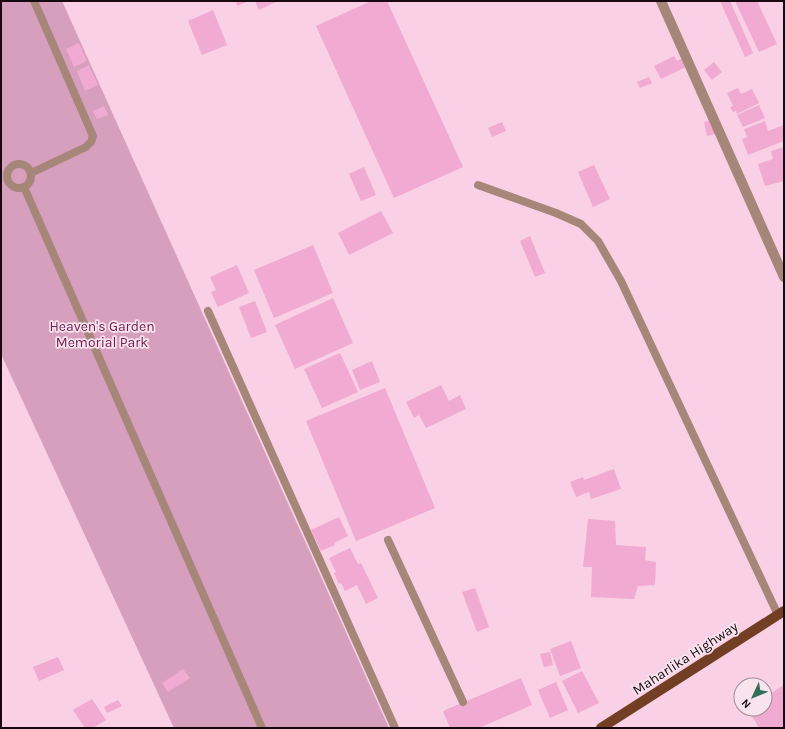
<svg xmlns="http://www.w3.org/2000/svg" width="785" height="729" viewBox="0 0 785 729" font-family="Karla,sans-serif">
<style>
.green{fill:#d69fbd}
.building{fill:#f1aad1}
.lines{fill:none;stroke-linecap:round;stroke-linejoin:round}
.lane{stroke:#a68678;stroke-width:8}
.street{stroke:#a68678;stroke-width:10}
.primary{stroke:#723e24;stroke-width:10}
.labels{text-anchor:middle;stroke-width:3.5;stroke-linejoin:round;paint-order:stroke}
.park-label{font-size:14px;fill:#6d1c50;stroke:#f9e4ee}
.street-label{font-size:14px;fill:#180811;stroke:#f9e4ee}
</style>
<rect width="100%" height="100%" fill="#f9d0e5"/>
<polygon class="green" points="1,1 62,1 389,728 174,728 1,354"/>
<g class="building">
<polygon points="236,1 249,1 237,6"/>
<polygon points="255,1 278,1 259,10"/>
<polygon points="371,1 387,1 463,167 394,198 316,26"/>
<polygon points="720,1 730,1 753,53 745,57"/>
<polygon points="735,1 757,1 777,44 759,52"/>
<polygon points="213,10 227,45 202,55 188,21"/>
<polygon points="79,43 87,61 74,67 66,49"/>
<polygon points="674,56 677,61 682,58 686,67 661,79 654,66"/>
<polygon points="714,62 722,72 712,80 704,70"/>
<polygon points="89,65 98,85 85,91 77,71"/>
<polygon points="649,77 652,83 640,88 637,82"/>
<polygon points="738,88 741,94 752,89 759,103 737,114 736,111 733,112 730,107 733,106 727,93"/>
<polygon points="759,105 765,118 743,127 737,115"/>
<polygon points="104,106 108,115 97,119 93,111"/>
<polygon points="712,120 715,134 707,136 704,122"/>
<polygon points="765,121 768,131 784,125 784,141 748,155 742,139 747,137 744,129"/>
<polygon points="502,122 506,131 492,137 488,128"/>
<polygon points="784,147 784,181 765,186 758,164 773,159 771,151"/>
<polygon points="594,165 610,199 593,207 578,172"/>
<polygon points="364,167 376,195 361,201 349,174"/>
<polygon points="381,211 393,233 349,255 338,233"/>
<polygon points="530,236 545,273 535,277 520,241"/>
<polygon points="313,245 333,293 274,318 254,270"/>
<polygon points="237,265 249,293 218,307 211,292 216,290 210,277"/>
<polygon points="333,298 353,343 295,369 275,325"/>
<polygon points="255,301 267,332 251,338 239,307"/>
<polygon points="340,353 358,392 322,408 304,369"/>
<polygon points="372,361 380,382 360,390 352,370"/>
<polygon points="441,385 449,401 460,395 466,409 426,428 419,415 414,418 406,402"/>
<polygon points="385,388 435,508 356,541 306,421"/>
<polygon points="614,469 621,489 591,499 589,492 576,497 570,482 583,477 584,480"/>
<polygon points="339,517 348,536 334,543 335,545 321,551 311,530"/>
<polygon points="588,519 615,521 616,545 646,547 645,560 656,562 655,585 638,586 634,599 591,597 592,567 583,567"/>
<polygon points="350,548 358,564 361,563 378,598 366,604 357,585 345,591 341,583 339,584 334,573 336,572 329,558"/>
<polygon points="475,588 489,627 477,632 462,592"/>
<polygon points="571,641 581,668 560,676 550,649"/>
<polygon points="550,652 553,665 544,667 540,654"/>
<polygon points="58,657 64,670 39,681 33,667"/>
<polygon points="183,669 190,678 168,692 162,683"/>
<polygon points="582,671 599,703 578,713 562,681"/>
<polygon points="521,678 532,705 479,728 450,728 443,711"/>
<polygon points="556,682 568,710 550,718 538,690"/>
<polygon points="784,685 784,728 759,728 748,709 765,709 765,697"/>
<polygon points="92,699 106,720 93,728 85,728 73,710"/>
<polygon points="118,700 122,706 107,713 104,707"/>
</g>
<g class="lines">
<g class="lane">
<circle cx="19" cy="176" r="12"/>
<polyline points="31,173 86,147 91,142 93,136 34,1"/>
<polyline points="478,185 556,213 581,224 598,241 621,281 778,615"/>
<polyline points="24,187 262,728"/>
<polyline points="208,311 395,728"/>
<polyline points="388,540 463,702"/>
</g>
<polyline class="street" points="661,1 784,277"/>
<polyline class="primary" points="601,728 784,611"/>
</g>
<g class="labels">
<g class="park-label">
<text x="102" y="331">Heaven's Garden<tspan x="102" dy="16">Memorial Park</tspan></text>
</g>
<g class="street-label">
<text transform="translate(685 658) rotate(-33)" y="5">Maharlika Highway</text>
</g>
</g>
<rect width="785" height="729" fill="none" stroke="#180811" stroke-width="4"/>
<g transform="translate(753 697) rotate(226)"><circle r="19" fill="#f9e4ee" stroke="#9f8c96"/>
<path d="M0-3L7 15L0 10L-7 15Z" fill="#336e57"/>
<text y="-6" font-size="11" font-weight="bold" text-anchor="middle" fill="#180811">N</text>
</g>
</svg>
